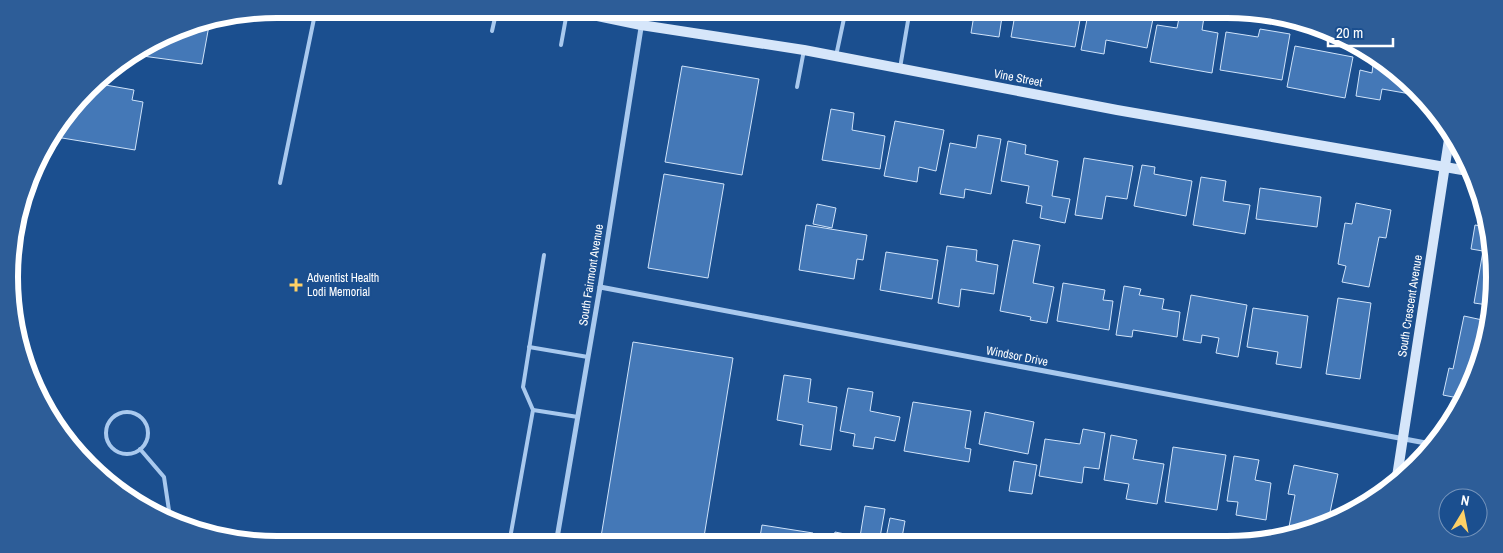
<svg xmlns="http://www.w3.org/2000/svg" width="1503" height="553" viewBox="0 0 1503 553" font-family="'Archivo Narrow',sans-serif">
<style>
.building{fill:#4478b7;stroke:#cfe3fa}
.lines{fill:none;stroke-linecap:round;stroke-linejoin:round}
.lane{stroke:#a9c9ee;stroke-width:4}
.street{stroke:#a9c9ee;stroke-width:5}
.secondary{stroke:#d6e6fa;stroke-width:10}
.poi-dot{fill:#ffd166;stroke:#1b4f8f;stroke-width:2}
.labels{text-anchor:middle;stroke-width:4;stroke-linejoin:round;paint-order:stroke}
.street-label{font-size:12px;fill:#fff;stroke:#1b4f8f}
.poi-label{font-size:12px;fill:#fff;stroke:#1b4f8f;text-anchor:start}
.rim{fill:none;stroke:#fff;stroke-width:6}
</style>
<rect width="100%" height="100%" fill="#1b4f8f"/>
<g class="building">
<polygon points="781,9 835,9 833,18"/>
<polygon points="975,9 1003,10 999,37 971,33"/>
<polygon points="1016,9 1082,9 1075,47 1011,37"/>
<polygon points="1089,9 1155,9 1147,48 1106,40 1104,54 1081,50"/>
<polygon points="1180,13 1204,17 1202,30 1218,33 1212,73 1150,62 1157,25 1177,28"/>
<polygon points="210,20 202,64 135,55 190,23"/>
<polygon points="1260,29 1290,34 1282,80 1220,70 1226,32 1258,37"/>
<polygon points="1295,46 1353,57 1345,98 1287,87"/>
<polygon points="1374,57 1390,64 1416,95 1382,89 1380,100 1356,96 1360,70 1372,73"/>
<polygon points="682,66 759,79 742,175 665,162"/>
<polygon points="94,83 134,90 132,100 143,102 135,150 50,136"/>
<polygon points="831,109 854,113 852,130 885,136 880,169 822,160"/>
<polygon points="895,121 944,130 936,171 919,167 917,182 884,176"/>
<polygon points="978,135 1001,139 991,194 965,189 964,198 940,194 950,143 976,148"/>
<polygon points="1008,141 1026,145 1025,154 1058,161 1052,196 1070,199 1065,223 1040,218 1042,206 1026,203 1029,186 1001,181"/>
<polygon points="1084,158 1133,166 1127,199 1106,196 1102,219 1075,215"/>
<polygon points="1142,165 1155,167 1154,174 1192,181 1186,216 1134,206"/>
<polygon points="664,174 724,184 708,278 648,268"/>
<polygon points="1201,177 1226,181 1223,201 1250,205 1245,234 1193,225"/>
<polygon points="1260,188 1321,197 1317,227 1256,219"/>
<polygon points="1356,203 1391,210 1386,238 1379,237 1369,287 1342,282 1346,266 1338,264 1345,223 1352,224"/>
<polygon points="817,204 836,208 832,228 813,224"/>
<polygon points="806,225 867,235 863,260 857,259 854,279 799,270"/>
<polygon points="1475,225 1487,227 1492,242 1488,305 1474,303 1483,251 1471,249"/>
<polygon points="1013,240 1040,245 1033,283 1054,287 1047,323 1030,320 1031,317 1000,311"/>
<polygon points="947,246 977,250 976,261 998,265 994,294 961,289 959,307 938,303"/>
<polygon points="886,252 938,260 932,299 880,290"/>
<polygon points="1063,283 1105,290 1103,300 1113,301 1109,330 1057,321"/>
<polygon points="1124,286 1141,289 1139,295 1164,299 1162,309 1180,312 1177,337 1133,330 1132,337 1116,335"/>
<polygon points="1191,295 1247,305 1238,357 1216,353 1219,338 1202,335 1201,343 1183,340"/>
<polygon points="1338,298 1371,303 1360,379 1326,374"/>
<polygon points="1253,308 1308,316 1301,368 1276,364 1278,352 1247,347"/>
<polygon points="1464,316 1487,321 1485,346 1463,399 1443,395 1449,368 1453,369"/>
<polygon points="633,342 733,358 703,543 600,543"/>
<polygon points="784,375 811,379 808,402 837,407 831,450 800,445 803,425 777,420"/>
<polygon points="848,388 873,392 870,411 900,417 895,441 875,437 873,449 853,446 855,434 840,431"/>
<polygon points="913,402 971,411 965,448 971,449 969,462 904,451"/>
<polygon points="985,412 1034,422 1028,454 979,444"/>
<polygon points="1083,429 1105,433 1099,469 1084,467 1082,483 1039,476 1045,439 1080,444"/>
<polygon points="1111,435 1137,440 1133,459 1164,464 1157,504 1126,499 1129,484 1104,480"/>
<polygon points="1173,447 1226,455 1217,510 1165,502"/>
<polygon points="1234,456 1259,460 1255,480 1271,483 1266,520 1236,515 1238,502 1227,501"/>
<polygon points="1014,461 1037,465 1032,494 1009,491"/>
<polygon points="1294,465 1338,474 1328,522 1301,530 1289,527 1295,495 1288,494"/>
<polygon points="865,506 885,509 879,543 820,543 821,538 833,540 835,532 860,537"/>
<polygon points="890,518 905,521 901,543 885,543"/>
<polygon points="762,525 813,533 812,543 759,543"/>
</g>
<g class="lines">
<g class="lane">
<polyline points="492,31 497,9"/>
<polyline points="561,45 567,12"/>
<polyline points="836,56 846,9"/>
<polyline points="900,68 910,9"/>
<polyline points="797,87 804,50"/>
<polyline points="280,183 316,9"/>
<polyline points="529,347 588,357"/>
<polyline points="533,410 578,417"/>
<circle cx="127" cy="433" r="21"/>
<polyline points="140,449 164,477 170,517"/>
<polyline points="509,544 533,410 523,387 544,255"/>
</g>
<g class="street">
<polyline points="600,287 1431,444"/>
<polyline points="556,544 600,287 644,9"/>
</g>
<g class="secondary">
<polyline points="564,9 641,25 804,50 1117,110 1468,171"/>
<polyline points="1396,483 1450,133"/>
</g>
</g>
<path class="poi-dot" d="M293.5 277.5h5v5h5v5h-5v5h-5v-5h-5v-5h5z"/>
<g class="labels">
<g class="street-label">
<text transform="translate(1018 78) rotate(11)" y="4">Vine Street</text>
<text transform="translate(591 275) rotate(-81)" y="4">South Fairmont Avenue</text>
<text transform="translate(1410 306) rotate(-81)" y="4">South Crescent Avenue</text>
<text transform="translate(1017 356) rotate(11)" y="4">Windsor Drive</text>
</g>
<g class="poi-label">
<text x="307" y="282">Adventist Health<tspan x="307" dy="14">Lodi Memorial</tspan></text>
</g>
</g>
<path d="M0 0H1503V553H0ZM277 18H1227A259 259 0 0 1 1486 277V277A259 259 0 0 1 1227 536H277A259 259 0 0 1 18 277V277A259 259 0 0 1 277 18Z" fill="#2d5d98" fill-rule="evenodd"/>
<path class="rim" d="M277 18H1227A259 259 0 0 1 1486 277V277A259 259 0 0 1 1227 536H277A259 259 0 0 1 18 277V277A259 259 0 0 1 277 18Z"/>
<g transform="translate(1463 513) rotate(10)"><circle r="24" fill="#1b4f8f" stroke="#7695bc"/>
<path d="M0-4L9 19L0 12L-9 19Z" fill="#ffd166"/>
<text y="-8" font-size="14" font-weight="bold" text-anchor="middle" fill="#ffffff">N</text>
</g>
<path d="M1328 38v8h65v-8" fill="none" stroke="#ffffff" stroke-width="2.5"/>
<text x="1336" y="38" font-size="15" fill="#ffffff" stroke="#1b4f8f" stroke-width="4" paint-order="stroke">20 m</text>
</svg>
